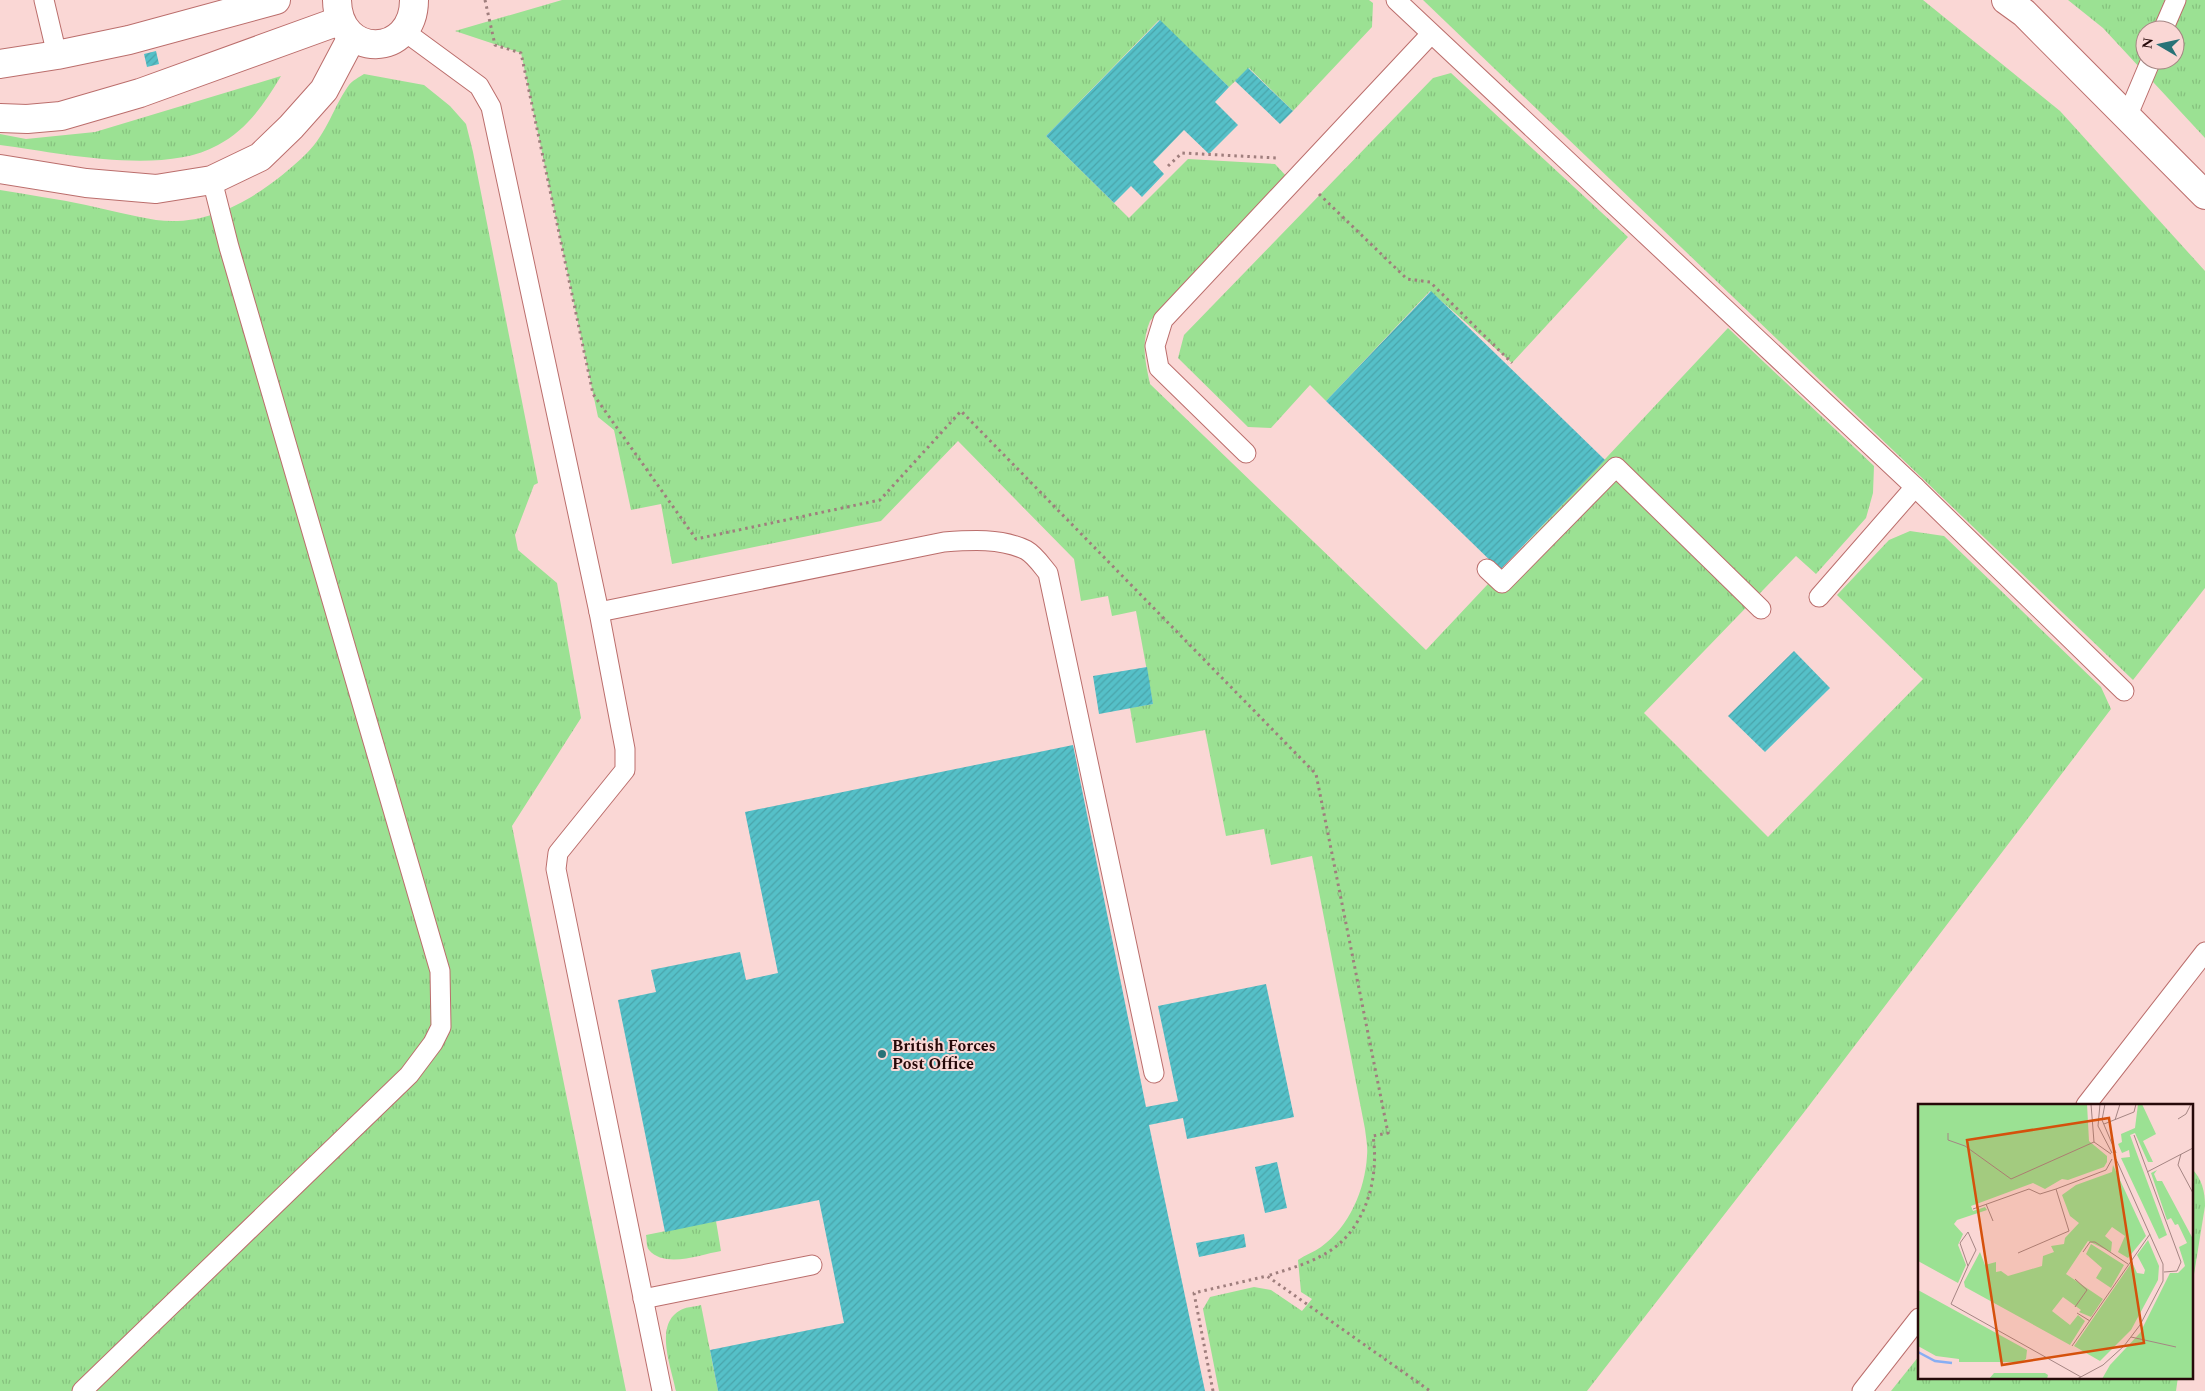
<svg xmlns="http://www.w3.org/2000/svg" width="2205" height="1391" viewBox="0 0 2205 1391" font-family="Spectral,serif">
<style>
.grass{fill:url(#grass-tufts);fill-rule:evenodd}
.building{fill:url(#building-hatch)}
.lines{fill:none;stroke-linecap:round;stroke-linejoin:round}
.service-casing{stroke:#bb6e6c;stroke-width:21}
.minor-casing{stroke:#bb6e6c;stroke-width:30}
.path{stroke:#9f7e7d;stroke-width:3;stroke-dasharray:2.5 4;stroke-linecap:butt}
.service{stroke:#fff;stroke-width:19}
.minor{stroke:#fff;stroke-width:28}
.poi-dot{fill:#287277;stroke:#fad7d5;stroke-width:2}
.labels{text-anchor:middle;stroke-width:4;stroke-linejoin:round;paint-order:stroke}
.poi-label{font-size:16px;font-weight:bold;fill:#260909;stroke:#fad7d5;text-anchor:start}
.inset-river{fill:none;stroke:#88aef3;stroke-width:2.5}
.inset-road{fill:none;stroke:#a58583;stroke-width:1}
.view{fill:#d5510c;fill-opacity:0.15;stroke:#d5510c;stroke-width:2.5}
.inset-edge{fill:none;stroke:#260909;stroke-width:2.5}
</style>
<defs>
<pattern id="grass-tufts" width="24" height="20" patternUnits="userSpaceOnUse" patternTransform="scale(1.25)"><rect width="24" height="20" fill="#9be193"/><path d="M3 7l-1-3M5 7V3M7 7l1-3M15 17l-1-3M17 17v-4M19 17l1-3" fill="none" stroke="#85c07d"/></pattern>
<pattern id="building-hatch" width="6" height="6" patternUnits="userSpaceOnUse" patternTransform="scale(1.25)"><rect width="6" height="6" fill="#55c0c8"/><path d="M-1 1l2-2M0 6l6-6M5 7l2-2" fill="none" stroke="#4aa4aa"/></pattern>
</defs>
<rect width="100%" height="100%" fill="#fad7d5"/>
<g class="grass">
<path d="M562 0H1369L1373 3 1372 27 1293 111 1249 68 1229 87 1159 20 1046 136 1129 218 1188 159 1275 164 1287 177 1150 321C1141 342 1145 361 1150 384L1426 650 1728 328 1874 466 1873 493 1866 518 1816 574 1796 556 1644 713 1768 837 1923 679 1837 595 1889 540 1910 531 1944 536 2101 687 2111 709 1805 1111 1587 1391H1219L1203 1309 1210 1297 1254 1287 1271 1290 1302 1311 1312 1299 1301 1292 1298 1260C1305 1255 1314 1252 1321 1247 1349 1227 1365 1190 1367 1156 1368 1147 1366 1138 1365 1129L1312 856 1271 865 1264 829 1226 836 1205 730 1136 743 1130 708 1153 704 1136 611 1112 616 1108 596 1081 601 1074 559 958 441 881 521 672 564 661 504 631 510 614 430 598 417 521 53 455 31Z"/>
<polygon points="1423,0 1923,0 2060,111 2205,271 2205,588 2133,680"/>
<path d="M2068 0H2205V138L2103 28ZM2145 30H2175V60H2145Z"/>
<polygon points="1451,73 1628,237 1512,363 1430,291 1326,401 1310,385 1271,428 1248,427 1178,358 1184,335 1433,78"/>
<path d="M364 74 424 85 450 106 466 124 473 152 538 483 534 485 515 535 518 550 557 583 581 718 512 826 626 1391H0V190C29 195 58 199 86 205 109 210 133 216 156 220 214 228 268 191 307 153 328 132 333 107 349 85 352 81 359 77 364 74Z"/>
<path d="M281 76C265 103 247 130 218 145 163 176 61 153 0 145V134L26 139 95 132Z"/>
<path d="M2191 1168C2202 1178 2205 1192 2205 1206L2191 1293Z"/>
<path d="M716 1221 721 1251C702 1254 665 1269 649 1250 646 1246 647 1240 646 1235Z"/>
<path d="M701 1305 718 1391H676C672 1369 654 1326 679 1311 684 1307 694 1307 701 1305Z"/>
<polygon points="1919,1356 1919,1377 2178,1377 2176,1391 1891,1391"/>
</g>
<g class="building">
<polygon points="1160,20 1229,87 1215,102 1238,125 1209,154 1184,130 1153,162 1164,174 1142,197 1131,186 1114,203 1046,136"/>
<polygon points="156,51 159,64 147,67 144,54"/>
<polygon points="1248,68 1293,111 1280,124 1235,81"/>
<polygon points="1431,291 1605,460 1500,570 1326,401"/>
<polygon points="1794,651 1830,688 1765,752 1728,716"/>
<polygon points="1147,667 1153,704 1099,714 1093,676"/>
<polygon points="1073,745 1146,1107 1178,1101 1158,1006 1266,984 1294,1117 1187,1139 1183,1118 1149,1125 1205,1391 718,1391 710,1350 844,1323 819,1200 665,1232 618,1000 656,992 651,970 740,952 746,980 778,973 745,812"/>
<polygon points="1277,1162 1287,1208 1265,1213 1255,1167"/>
<polygon points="1244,1234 1246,1247 1199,1257 1196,1243"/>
</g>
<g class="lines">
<g class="service-casing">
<g id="service">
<polyline points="44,0 57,55"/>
<polyline points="1396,0 1915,487 2124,691"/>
<polyline points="2163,30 2176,0"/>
<polyline points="404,31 479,86 491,107 599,612 625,749 625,770 558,853 556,869 662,1391"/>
<polyline points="2127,117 2151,60"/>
<polyline points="1246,453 1159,368 1155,346 1163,320 1431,34"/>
<polyline points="1487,569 1502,583 1616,467 1761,609"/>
<polyline points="1819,597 1915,487"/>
<path d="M599 612 944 542C971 540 1001 538 1026 550 1035 555 1042 566 1048 573L1154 1073"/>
<polyline points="2086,1105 2205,952"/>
<polyline points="643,1299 812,1265"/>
<polyline points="82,1391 409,1075 433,1043 441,1027 440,971 229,247 212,180"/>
<polyline points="1862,1391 1919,1318"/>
</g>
</g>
<g class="minor-casing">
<g id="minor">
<path d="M337 0C338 60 414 58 414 0"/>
<polyline points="2006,0 2024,13 2205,195"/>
<polyline points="0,64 57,55 129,40 276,0"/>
<polyline points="0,118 27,119 61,116 140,93 339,21"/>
<polyline points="0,169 86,183 156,189 212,180 260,157 291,127 324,90 352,37"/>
</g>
</g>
<g class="path">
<path d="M485 0 495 45 521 53 593 394 696 539 880 500 961 411 1316 774 1388 1133 1373 1136C1380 1180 1364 1235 1321 1256 1305 1265 1285 1270 1267 1276"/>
<polyline points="1168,166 1182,153 1277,158"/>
<polyline points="1319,194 1407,279 1430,282 1512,363"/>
<polyline points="1213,1391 1194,1293 1267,1276 1430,1391"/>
</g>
<use href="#service" class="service"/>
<use href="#minor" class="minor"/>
</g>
<circle class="poi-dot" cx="882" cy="1054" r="5"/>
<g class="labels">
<g class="poi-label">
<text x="892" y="1051">British Forces<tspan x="892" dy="18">Post Office</tspan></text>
</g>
</g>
<g transform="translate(1918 1104)">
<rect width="275" height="275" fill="#fad7d5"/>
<path d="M0 0H169L171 37 189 52V58L186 63 150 76 144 75 127 85 115 79 53 102 55 107 67 103 69 106 39 116 36 120 45 130 40 141 48 161 40 179 0 157ZM220 0H224L238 30 225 37 235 58H230L217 29 212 31 249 131 241 135 203 54 212 53 211 46 204 49 200 40 204 38 203 30 217 24ZM195 61 228 132 210 154 200 148 207 132 194 123 187 132 194 138 193 148 170 137 148 170 185 195 173 213 161 208 163 206 145 193 134 207 152 221 160 211 167 217 152 241 47 183 46 178 62 148 67 161 78 158V168L83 167 90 172 124 162 125 152 136 148 133 142 146 140 147 134 161 119 152 112 144 91 158 81 194 68ZM239 66 236 70 239 77H244L275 135V275H184L192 261 222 229 252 169H260L267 162 261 143 269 139 260 120 257 121 253 114 249 116 233 69ZM230 136 241 162 240 176 213 226 182 257 156 242 214 158 219 169 226 170 227 166 219 151ZM173 140 206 161 193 184 178 174 184 164 168 150ZM0 186 109 246 108 255 104 258H41V255L18 252 0 242ZM76 269H127L130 271 129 275H71Z" fill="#9be193"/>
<path class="inset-river" d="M0 248 17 257 34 259"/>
<path class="inset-road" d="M173 0 176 38 193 50M182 0 180 22 194 49M187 0 184 16 198 49M260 15 268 10 273 0M197 16 202 0M186 20 216 8 218 0M30 29V36L47 42 93 75 176 38M216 31 263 158 259 167 246 168M263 50 260 61 275 89M229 68 275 44M68 100 75 117M55 105 111 85 122 90 138 85 188 66 194 55M165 148 172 138H177L210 160M100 149 151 127 138 85M50 162 58 146 50 128 42 139 50 162 33 200 163 273M157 175 169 186 157 203M159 209 172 217M213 233 258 243M154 242 232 130M159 275 185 261 206 242 222 221 245 177V160L198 55"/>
<path class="view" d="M191 14 226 239 84 261 49 36Z"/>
<rect width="275" height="275" class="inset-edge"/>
</g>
<g transform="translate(2160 45) rotate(279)"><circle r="24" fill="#fad7d5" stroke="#a58583"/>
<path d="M0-4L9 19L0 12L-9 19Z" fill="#287277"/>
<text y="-8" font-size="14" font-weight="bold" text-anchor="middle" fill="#260909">N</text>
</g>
</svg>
